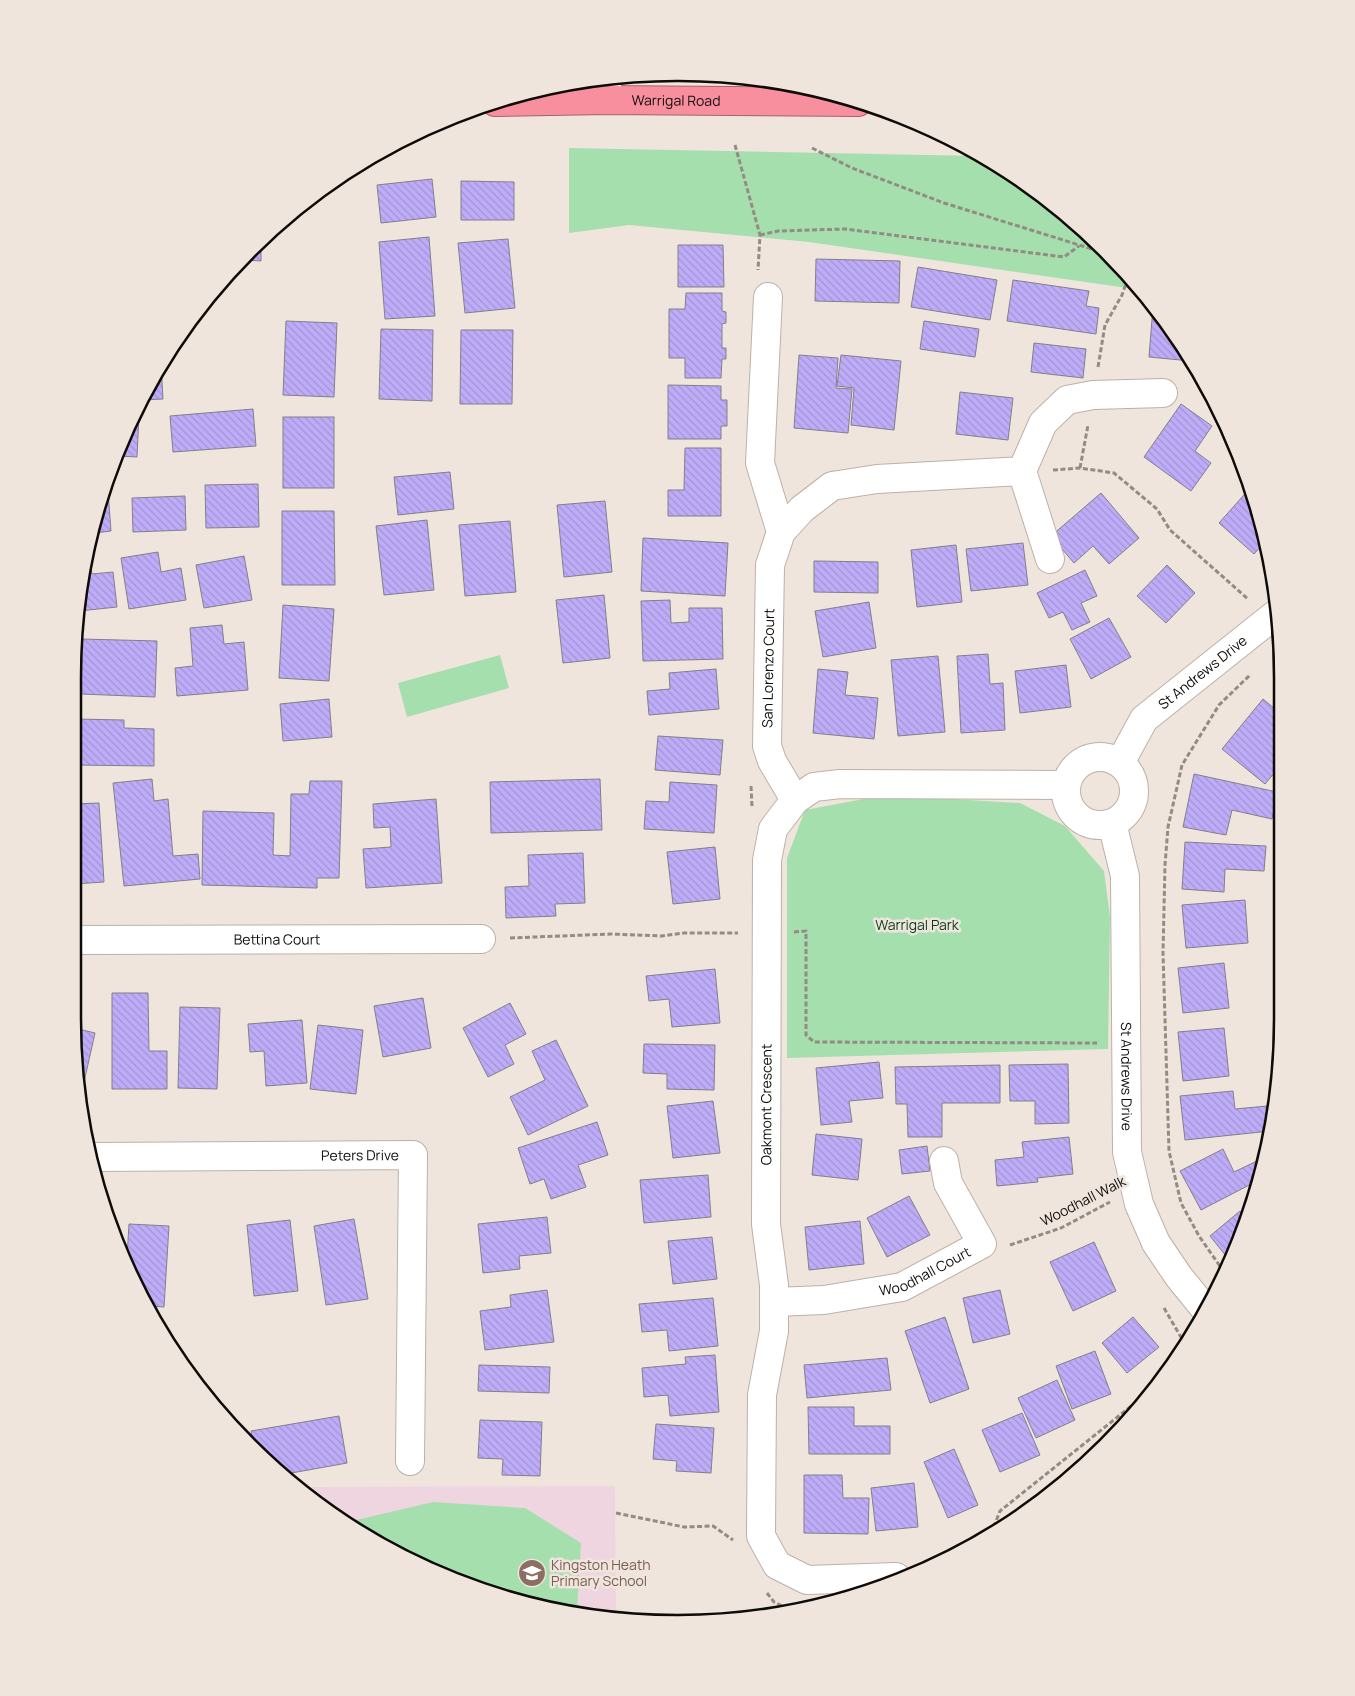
<svg xmlns="http://www.w3.org/2000/svg" width="1355" height="1696" viewBox="0 0 1355 1696" font-family="Manrope,sans-serif">
<style>
.education{fill:#eed5df}
.green{fill:#a5dfae}
.building{fill:url(#building-back-hatch);stroke:#817f8a}
.lines{fill:none;stroke-linecap:round;stroke-linejoin:round}
.minor-casing{stroke:#bcb1a9;stroke-width:30}
.highway-casing{stroke:#a6616a;stroke-width:30}
.path{stroke:#938b84;stroke-width:3;stroke-dasharray:5 2.5;stroke-linecap:butt}
.minor{stroke:#fff;stroke-width:28}
.highway{stroke:#f88f9f;stroke-width:28}
.labels{text-anchor:middle;stroke-width:5;stroke-linejoin:round;paint-order:stroke}
.street-label{font-size:14px;fill:#0e0b08;stroke:#f0e5dc}
.park-label{font-size:14px;fill:#083e19;stroke:#f0e5dc}
.education-label{font-size:14px;fill:#785e54;stroke:#f0e5dc;text-anchor:start}
.rim{fill:none;stroke:#0e0b08;stroke-width:2.5}
</style>
<defs>
<pattern id="building-back-hatch" width="6" height="6" patternUnits="userSpaceOnUse" patternTransform="scale(1.25)"><rect width="6" height="6" fill="#bfacf8"/><path d="M-1 5l2 2M0 0l6 6M5-1l2 2" fill="none" stroke="#a393d3"/></pattern>
</defs>
<rect width="100%" height="100%" fill="#f0e5dc"/>
<polygon class="education" points="615,1486 616,1615 521,1603 375,1542 303,1487"/>
<g class="green">
<polygon points="569,148 979,156 1046,198 1133,279 1141,290 809,242 629,225 569,233"/>
<polygon points="500,655 509,688 407,717 398,683"/>
<polygon points="885,795 1020,803 1065,826 1104,871 1110,917 1108,1049 787,1058 787,858 805,810"/>
<polygon points="433,1502 525,1508 581,1543 577,1610 521,1603 375,1542 348,1522"/>
</g>
<g class="building">
<polygon points="432,179 436,217 381,223 377,185"/>
<polygon points="461,181 514,182 514,220 461,220"/>
<polygon points="429,237 435,316 385,319 379,242"/>
<polygon points="508,239 515,308 465,313 458,243"/>
<polygon points="261,243 261,261 243,260"/>
<polygon points="678,245 723,245 724,287 678,287"/>
<polygon points="816,259 900,261 899,303 815,301"/>
<polygon points="918,267 997,280 990,320 911,307"/>
<polygon points="1013,280 1089,291 1086,306 1099,308 1096,334 1007,321"/>
<polygon points="686,293 722,293 722,311 726,312 726,323 722,324 722,348 726,348 726,359 722,359 721,378 685,378 685,358 669,358 669,309 685,309"/>
<polygon points="1153,307 1191,361 1149,357"/>
<polygon points="286,321 337,323 334,397 283,395"/>
<polygon points="924,321 979,329 975,357 920,349"/>
<polygon points="381,329 433,330 432,401 379,399"/>
<polygon points="461,330 513,330 512,404 460,404"/>
<polygon points="1034,343 1086,349 1083,378 1031,372"/>
<polygon points="799,355 838,358 836,388 852,389 848,433 794,428"/>
<polygon points="841,355 901,361 894,430 851,425 854,388 837,386"/>
<polygon points="161,364 163,399 142,400 153,375"/>
<polygon points="668,385 721,386 721,400 727,400 727,426 721,426 721,439 668,439"/>
<polygon points="960,392 1013,398 1008,440 956,434"/>
<polygon points="1181,404 1212,426 1195,451 1211,463 1191,491 1144,457"/>
<polygon points="253,409 256,446 173,452 170,416"/>
<polygon points="135,415 139,415 137,457 117,456"/>
<rect x="283" y="417" width="51" height="71"/>
<polygon points="685,448 721,448 721,516 668,516 668,490 684,490"/>
<polygon points="450,472 454,509 398,515 394,477"/>
<polygon points="107,478 111,531 95,533 105,483"/>
<polygon points="258,484 259,527 206,528 205,485"/>
<polygon points="1251,487 1263,544 1254,554 1219,523"/>
<polygon points="1101,493 1139,538 1109,564 1093,546 1074,563 1051,536"/>
<polygon points="185,496 186,530 133,532 132,498"/>
<polygon points="605,501 612,572 564,577 557,505"/>
<polygon points="282,511 334,511 335,585 282,585"/>
<polygon points="427,520 434,590 384,595 376,526"/>
<polygon points="510,521 516,592 465,596 459,525"/>
<polygon points="643,538 728,543 725,596 641,591"/>
<polygon points="1023,543 1028,585 971,591 966,549"/>
<polygon points="956,545 962,602 917,607 911,550"/>
<polygon points="158,552 161,572 181,568 186,600 129,609 121,558"/>
<polygon points="244,556 252,600 204,608 196,565"/>
<polygon points="90,558 92,574 113,572 117,607 79,611"/>
<polygon points="814,561 878,562 878,593 814,592"/>
<polygon points="1167,565 1195,593 1166,623 1137,596"/>
<polygon points="1085,570 1097,596 1081,603 1090,622 1072,630 1063,612 1049,618 1037,593"/>
<polygon points="604,595 610,658 563,663 556,600"/>
<polygon points="670,600 671,623 689,622 689,608 722,608 723,659 643,661 641,601"/>
<polygon points="869,602 876,648 823,657 815,611"/>
<polygon points="283,605 334,609 329,681 279,678"/>
<polygon points="1109,618 1131,657 1091,679 1070,639"/>
<polygon points="222,625 224,644 244,642 248,690 177,696 175,668 193,666 190,628"/>
<polygon points="82,639 157,641 155,697 81,694"/>
<polygon points="988,654 990,684 1003,683 1005,730 961,733 957,656"/>
<polygon points="938,656 945,732 898,736 891,660"/>
<polygon points="1066,665 1071,707 1020,713 1015,671"/>
<polygon points="716,669 719,709 649,715 647,691 670,689 669,673"/>
<polygon points="818,669 848,672 845,695 878,698 874,739 813,733"/>
<polygon points="329,699 332,737 283,741 280,704"/>
<polygon points="1263,699 1281,714 1282,764 1265,784 1222,749"/>
<polygon points="74,719 124,720 124,728 154,729 154,766 74,765"/>
<polygon points="658,736 723,740 720,775 655,770"/>
<polygon points="1194,774 1277,792 1272,819 1232,810 1226,835 1183,827"/>
<polygon points="152,779 154,801 168,799 173,856 198,854 200,879 124,886 113,783"/>
<polygon points="600,779 602,830 491,833 490,782"/>
<polygon points="310,781 342,781 339,878 317,878 317,888 202,885 203,811 274,813 273,855 290,856 291,794 309,794"/>
<polygon points="670,782 717,785 714,833 644,829 646,801 669,802"/>
<polygon points="436,799 442,883 366,888 363,849 391,847 390,827 374,828 373,804"/>
<polygon points="99,803 104,882 73,884 73,804"/>
<polygon points="1185,842 1266,846 1264,871 1225,869 1224,892 1182,889"/>
<polygon points="715,847 720,899 673,904 667,852"/>
<polygon points="583,853 585,903 555,904 556,916 506,918 505,887 529,886 528,855"/>
<polygon points="1245,900 1248,943 1186,948 1182,905"/>
<polygon points="1224,963 1229,1008 1183,1013 1178,968"/>
<polygon points="715,969 720,1023 672,1027 669,999 649,1001 646,976"/>
<polygon points="112,993 148,993 149,1051 167,1051 167,1089 112,1089"/>
<polygon points="423,998 431,1048 383,1057 374,1006"/>
<polygon points="510,1003 526,1034 505,1045 514,1064 488,1077 463,1028"/>
<polygon points="180,1007 220,1008 217,1089 178,1088"/>
<polygon points="302,1020 307,1083 266,1086 264,1051 250,1052 248,1024"/>
<polygon points="318,1025 363,1030 356,1094 310,1089"/>
<polygon points="74,1028 95,1033 82,1091"/>
<polygon points="1224,1028 1229,1076 1183,1081 1178,1032"/>
<polygon points="556,1040 588,1106 528,1135 510,1097 545,1080 532,1051"/>
<polygon points="644,1044 715,1045 714,1090 667,1089 667,1074 643,1073"/>
<polygon points="879,1062 883,1098 849,1101 852,1122 821,1125 816,1068"/>
<polygon points="1068,1064 1069,1123 1035,1124 1035,1101 1010,1101 1009,1065"/>
<polygon points="1000,1065 1000,1103 942,1103 942,1137 908,1137 907,1104 896,1104 895,1067"/>
<polygon points="1233,1091 1235,1109 1267,1106 1270,1131 1185,1140 1180,1096"/>
<polygon points="713,1101 720,1153 673,1158 667,1106"/>
<polygon points="597,1122 608,1155 578,1165 586,1187 551,1199 544,1179 530,1184 518,1148"/>
<polygon points="816,1134 862,1139 858,1180 812,1175"/>
<polygon points="1069,1137 1073,1174 1037,1178 1038,1182 997,1186 995,1160 1024,1157 1022,1142"/>
<polygon points="927,1146 930,1171 902,1174 899,1150"/>
<polygon points="1223,1149 1234,1172 1259,1160 1262,1166 1257,1181 1201,1210 1180,1171"/>
<polygon points="708,1175 711,1217 644,1223 640,1180"/>
<polygon points="909,1196 930,1235 887,1257 867,1218"/>
<polygon points="1240,1211 1246,1219 1237,1250 1230,1261 1210,1236"/>
<polygon points="547,1217 551,1253 519,1256 520,1269 483,1273 478,1224"/>
<polygon points="354,1219 368,1299 326,1305 314,1226"/>
<polygon points="290,1220 298,1291 254,1296 247,1225"/>
<polygon points="860,1221 864,1264 809,1270 805,1227"/>
<polygon points="129,1224 169,1226 164,1307 147,1306 127,1257"/>
<polygon points="712,1237 717,1279 673,1284 668,1241"/>
<polygon points="1094,1242 1116,1291 1073,1311 1050,1262"/>
<polygon points="547,1290 554,1342 485,1350 480,1311 511,1307 510,1295"/>
<polygon points="1000,1290 1010,1334 973,1343 963,1298"/>
<polygon points="713,1298 718,1346 669,1351 667,1330 642,1332 639,1304"/>
<polygon points="945,1317 969,1389 930,1403 905,1331"/>
<polygon points="1133,1317 1159,1347 1127,1373 1102,1343"/>
<polygon points="1095,1351 1111,1394 1072,1409 1056,1366"/>
<polygon points="715,1355 719,1412 670,1416 668,1395 644,1397 642,1368 686,1364 685,1357"/>
<polygon points="887,1358 891,1390 807,1398 804,1365"/>
<polygon points="479,1365 550,1367 549,1393 478,1391"/>
<polygon points="1057,1380 1075,1420 1036,1438 1018,1398"/>
<polygon points="808,1407 854,1407 854,1426 890,1426 890,1454 809,1454"/>
<polygon points="1022,1413 1040,1455 1000,1472 982,1430"/>
<polygon points="339,1416 347,1463 286,1474 255,1450 251,1431"/>
<polygon points="480,1420 542,1422 540,1476 502,1475 503,1459 478,1458"/>
<polygon points="656,1424 714,1428 711,1473 676,1471 677,1461 653,1459"/>
<polygon points="954,1449 978,1505 948,1518 924,1462"/>
<polygon points="804,1475 842,1475 843,1498 869,1498 868,1534 804,1533"/>
<polygon points="914,1483 918,1527 876,1531 871,1488"/>
</g>
<g class="lines">
<g class="minor-casing">
<g id="minor">
<polyline points="607,77 607,100"/>
<polyline points="768,297 760,463 781,532"/>
<polyline points="1022,471 1050,559"/>
<circle cx="1100" cy="791" r="34"/>
<path id="s1" d="M1120 763 1144 719 1276 614"/>
<path id="s2" d="M795 800 772 761 767 746 770 565 781 532 802 509 832 486 877 479 1022 471 1043 423 1067 400 1093 395 1163 393"/>
<path id="s3" d="M1112 823 1125 876 1127 1152 1139 1204 1156 1243 1179 1277 1205 1309"/>
<path id="s4" d="M73 940 481 939"/>
<path id="s5" d="M91 1157 413 1155 410 1461"/>
<path id="s6" d="M774 1302 824 1300 902 1287 982 1244 948 1183 944 1161"/>
<path id="s7" d="M896 1577 807 1580 777 1565 761 1536 762 1395 774 1331V1285L766 1224 767 860 773 829 795 800 814 787 840 784 1066 785"/>
</g>
</g>
<g class="highway-casing">
<g id="highway">
<path id="s8" d="M495 102 607 100 858 102"/>
</g>
</g>
<g class="path">
<polyline points="735,145 760,235 758,270"/>
<polyline points="812,148 852,168 944,203 1105,253"/>
<polyline points="760,235 778,231 845,229 1064,257 1079,246"/>
<polyline points="1126,283 1136,284"/>
<polyline points="1098,367 1105,325 1122,295 1129,275"/>
<polyline points="1080,468 1088,425"/>
<polyline points="1053,470 1080,468 1114,473 1157,509 1170,530 1248,599"/>
<polyline points="751,786 752,807"/>
<polyline points="794,932 806,931 806,1035 814,1042 1097,1043"/>
<polyline points="510,938 611,934 662,936 684,933 738,933"/>
<polyline points="1010,1245 1061,1228 1110,1202"/>
<polyline points="1224,1272 1199,1236 1181,1203 1169,1151 1163,953 1165,865 1168,827 1182,765 1219,705 1251,674"/>
<polyline points="1164,1308 1185,1344 1185,1347"/>
<polyline points="616,1513 684,1527 713,1526 733,1540"/>
<polyline points="991,1534 1000,1511 1145,1395"/>
<polyline points="767,1593 774,1602 788,1609"/>
</g>
<use href="#minor" class="minor"/>
<use href="#highway" class="highway"/>
</g>
<defs>
<g id="school-disc" transform="scale(1.4375)"><circle r="9.5" fill="#8d6e63" stroke="#f0e5dc"/><path d="M0-5L7-2L0 1L-7-2ZM-4 1L0 2.5L4 1V4Q0 6-4 4Z" fill="#fff"/></g>
</defs>
<g fill-rule="evenodd">
<use href="#school-disc" x="532" y="1573"/>
</g>
<g class="labels">
<g class="street-label">
<text dy="5" stroke="none"><textPath href="#s8" startOffset="181">Warrigal Road</textPath></text>
<text dy="5" stroke="none"><textPath href="#s2" startOffset="139">San Lorenzo Court</textPath></text>
<text dy="5" stroke="none"><textPath href="#s1" startOffset="125">St Andrews Drive</textPath></text>
<text dy="5" stroke="none"><textPath href="#s4" startOffset="204">Bettina Court</textPath></text>
<text dy="5" stroke="none"><textPath href="#s3" startOffset="255">St Andrews Drive</textPath></text>
<text dy="5" stroke="none"><textPath href="#s7" startOffset="589">Oakmont Crescent</textPath></text>
<text dy="5" stroke="none"><textPath href="#s5" startOffset="269">Peters Drive</textPath></text>
<text transform="translate(1083 1201) rotate(-27)" y="5">Woodhall Walk</text>
<text dy="5" stroke="none"><textPath href="#s6" startOffset="156">Woodhall Court</textPath></text>
</g>
<g class="park-label">
<text x="917" y="930">Warrigal Park</text>
</g>
<g class="education-label">
<text x="551" y="1570">Kingston Heath<tspan x="551" dy="16">Primary School</tspan></text>
</g>
</g>
<path d="M0 0H1355V1696H0ZM677 81H678A596 596 0 0 1 1274 677V1019A596 596 0 0 1 678 1615H677A596 596 0 0 1 81 1019V677A596 596 0 0 1 677 81Z" fill="#f0e5dc" fill-rule="evenodd"/>
<path class="rim" d="M677 81H678A596 596 0 0 1 1274 677V1019A596 596 0 0 1 678 1615H677A596 596 0 0 1 81 1019V677A596 596 0 0 1 677 81Z"/>
</svg>
